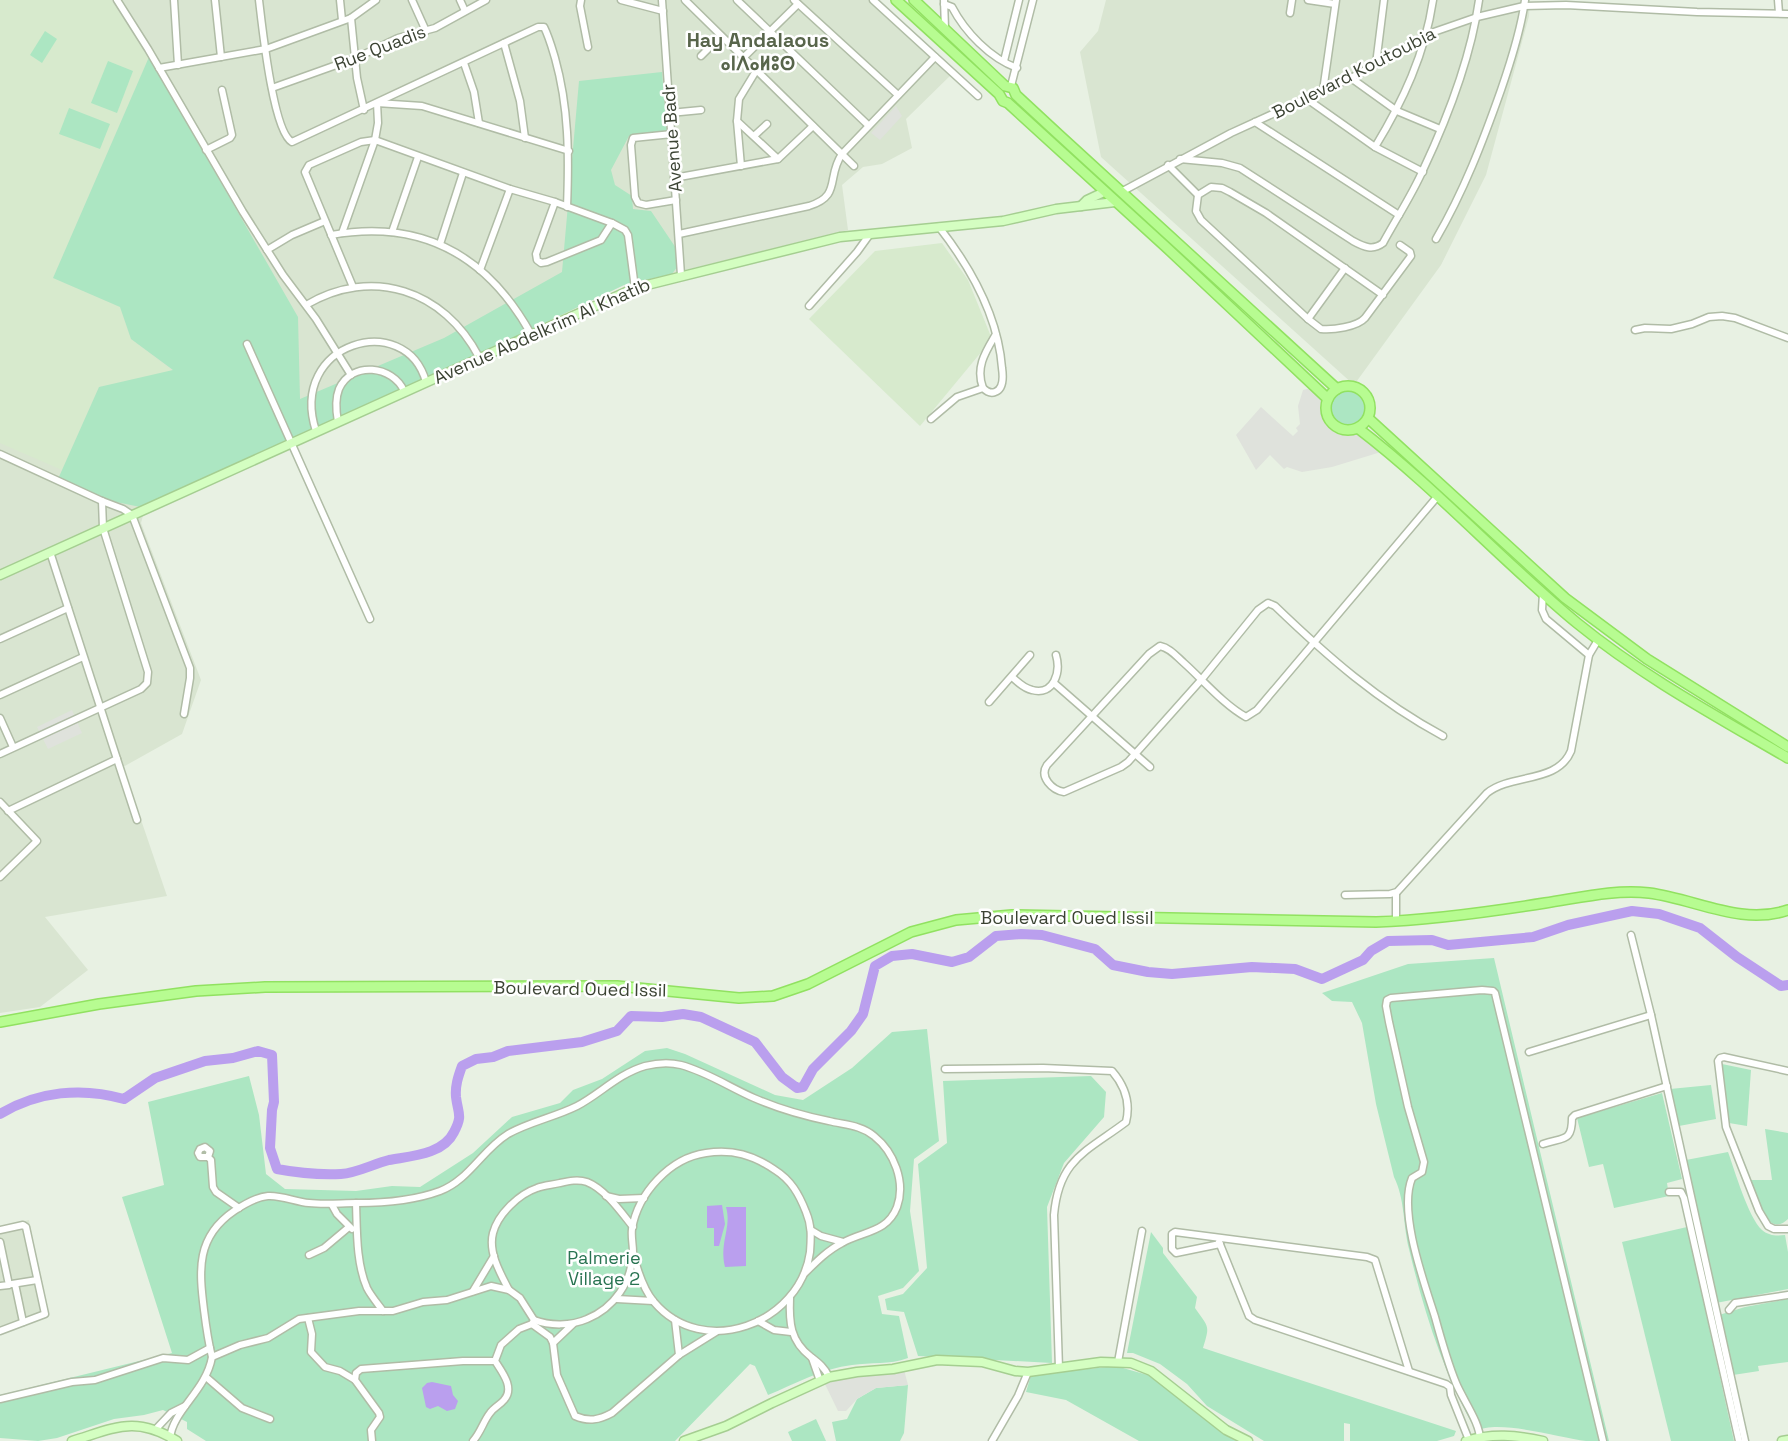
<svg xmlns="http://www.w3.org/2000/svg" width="1788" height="1441" viewBox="0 0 1788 1441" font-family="'Space Grotesk','Noto Sans Tifinagh',sans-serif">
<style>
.residential{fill:#d9e5d1}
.education{fill:#d7eacd}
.green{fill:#ace6c2}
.parking{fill:#dfe2dc}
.water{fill:#ba9fee}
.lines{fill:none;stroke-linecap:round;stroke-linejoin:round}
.river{stroke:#ba9fee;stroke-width:10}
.street-casing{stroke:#b0bca6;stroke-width:9}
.secondary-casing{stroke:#a5ce91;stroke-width:11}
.primary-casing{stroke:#91e161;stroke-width:12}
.street{stroke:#fff;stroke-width:6}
.secondary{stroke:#d4fec1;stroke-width:8}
.primary{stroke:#b7fc91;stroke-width:9}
.labels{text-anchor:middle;stroke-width:5;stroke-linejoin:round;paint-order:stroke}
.street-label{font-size:18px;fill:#3b4333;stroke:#fff}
.park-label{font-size:18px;fill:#287351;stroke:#fff}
.neighbourhood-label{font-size:20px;font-weight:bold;fill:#58654b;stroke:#fff}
</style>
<rect width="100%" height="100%" fill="#e8f1e3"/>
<g class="residential">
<polygon points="0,0 873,0 954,72 906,119 912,148 882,164 863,167 842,185 848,230 624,285 291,444 145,508 141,523 201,680 182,734 123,767 167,896 45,917 88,970 40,1007 0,1013"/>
<polygon points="1106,0 1530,0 1529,16 1486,175 1441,265 1354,385 1101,157 1080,52 1098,31"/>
<polygon points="29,1220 47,1316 0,1335 0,1227"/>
</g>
<g class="education">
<polygon points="0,0 111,0 149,57 53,278 120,307 131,339 173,371 99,387 62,470 0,443"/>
<polygon points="942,243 968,280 992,339 920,426 809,319 875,251"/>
</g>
<g class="green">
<polygon points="45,31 57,39 42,63 30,55"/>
<polygon points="149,57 298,317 300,399 444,338 562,272 579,81 662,72 667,132 629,136 611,170 615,185 632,196 633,209 651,211 678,251 678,266 672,274 624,285 291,444 145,508 97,498 58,479 99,387 173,370 131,339 120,307 53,278"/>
<polygon points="108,61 133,71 117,113 91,103"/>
<polygon points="69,108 110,124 100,149 59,134"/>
<circle cx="1347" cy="407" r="18"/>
<path d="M1494 958 1609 1441C1602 1441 1594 1441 1586 1441 1560 1438 1499 1419 1476 1431 1444 1375 1424 1312 1409 1249 1403 1225 1405 1199 1394 1177L1376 1104 1362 1023 1352 1002 1332 1001 1322 993 1408 964Z"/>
<path d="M927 1029 939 1141 914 1159 910 1211 919 1271 903 1288 878 1296 882 1314 899 1316 908 1358C889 1365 871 1362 852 1365 823 1368 795 1384 768 1395L755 1366 750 1364 675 1441H206L187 1429V1422L163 1410 144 1415 114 1419 57 1438 38 1441 0 1438V1395L172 1353 122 1197 164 1185 148 1102 249 1076 259 1115 266 1174 285 1189 356 1191 392 1186 420 1187 473 1153 512 1117 560 1103 573 1090 602 1079 645 1051 667 1048 685 1054 775 1095 803 1100 852 1068 892 1032Z"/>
<polygon points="1722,1064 1751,1070 1747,1126 1729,1123"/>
<polygon points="1091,1076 1106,1092 1104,1117 1064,1163 1047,1207 1052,1363 918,1356 904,1312 887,1310 885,1299 903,1294 927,1268 918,1164 947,1143 943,1081"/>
<polygon points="1711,1085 1716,1119 1679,1126 1670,1089"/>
<polygon points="1662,1093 1682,1179 1667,1183 1669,1196 1614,1208 1603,1164 1589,1167 1577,1118"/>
<path d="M1765 1129 1788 1133V1219C1766 1240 1755 1194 1750 1180H1772Z"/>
<path d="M1728 1152C1735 1171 1748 1217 1762 1230 1769 1236 1777 1236 1785 1235L1788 1252V1289L1716 1303 1686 1160Z"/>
<polygon points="1687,1227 1734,1441 1671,1441 1622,1242"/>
<path d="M1151 1232 1163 1248V1253L1197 1297 1195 1308C1209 1328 1210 1325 1203 1348L1456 1431 1454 1436 1437 1441H1350V1424L1344 1423V1441H1264L1207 1406 1187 1384 1160 1364 1133 1353H1127Z"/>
<polygon points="1788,1299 1788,1362 1758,1366 1759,1371 1733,1375 1719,1315 1745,1307"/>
<polygon points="1116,1366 1158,1378 1219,1431 1236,1441 1139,1441 1066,1400 1026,1392 1031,1375"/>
<polygon points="908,1385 904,1433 900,1441 836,1441 832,1422 847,1419 857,1399 876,1388"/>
<polygon points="816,1419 826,1441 792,1441 788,1432"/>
</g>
<g class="parking">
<polygon points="896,106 902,116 880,140 871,133"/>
<polygon points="1311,388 1326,401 1326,413 1331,422 1340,427 1351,428 1381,452 1332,467 1302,472 1287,467 1284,469 1270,455 1256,470 1236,435 1261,407 1293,436 1298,431 1296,428 1300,424 1298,406 1303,390"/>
<polygon points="72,710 82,733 48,749 37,727"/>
<polygon points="904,1370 908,1385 876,1388 857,1399 846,1411 838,1411 824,1382"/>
</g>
<g class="water">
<polygon points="722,1205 725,1224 719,1246 714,1246 714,1228 707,1228 707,1206"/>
<path d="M726 1207H746V1266L725 1267C719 1242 732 1228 726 1207Z"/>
<polygon points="432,1382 451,1386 453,1395 458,1401 455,1409 447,1411 438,1406 430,1409 426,1407 422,1388 427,1383"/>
</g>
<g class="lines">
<path class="river" d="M0 1114C38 1091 82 1087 124 1099L155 1078 205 1061 233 1058 258 1051 272 1055 274 1102 272 1110 270 1148 277 1169C298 1173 319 1175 341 1174 357 1173 373 1164 389 1160 410 1156 443 1155 454 1132 463 1115 458 1114 456 1097 455 1086 458 1077 462 1066L476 1059 493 1057 508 1051 582 1042 617 1031 631 1016 662 1017 683 1014 701 1017 755 1042 782 1077 797 1088 803 1087 813 1069 851 1031 863 1014 875 966 892 956 912 954 952 962 969 957 996 936 1021 934 1042 935 1095 949 1113 965 1148 972 1172 974 1252 967 1295 969 1322 979 1363 960 1371 951 1388 941 1432 940 1448 945 1533 937 1568 925 1632 911 1659 914 1700 928 1737 957 1781 986 1788 985"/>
<g class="street-casing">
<g id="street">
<polyline points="117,0 148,49 243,212 283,275 316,319 351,375"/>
<polyline points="174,0 178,65"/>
<polyline points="215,0 221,57"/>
<path d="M259 0C262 25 273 132 292 142L538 27H544C549 37 552 48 555 58 569 108 569 156 567 207"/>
<polyline points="340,0 342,20"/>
<polyline points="412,0 426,31"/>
<polyline points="460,0 465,11"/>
<polyline points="581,0 580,6 588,47"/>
<polyline points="621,0 663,11"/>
<polyline points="662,0 681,275"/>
<polyline points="685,0 854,166"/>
<polyline points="737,0 868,125"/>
<polyline points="794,0 898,95"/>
<polyline points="873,0 978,96"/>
<polyline points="944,0 945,28"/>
<polyline points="1308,0 1335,4"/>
<polyline points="1778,0 1779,13"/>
<path d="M944 4 952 7C965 32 990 58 1017 68"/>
<polyline points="1290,13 1292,0"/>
<polyline points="351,18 357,78 364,110"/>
<polyline points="504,43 520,101 525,138"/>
<polyline points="701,56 721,36"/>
<polyline points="743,58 798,4"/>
<polyline points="1004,61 1019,0"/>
<polyline points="464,63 474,92 479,123"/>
<polyline points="1376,64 1384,0"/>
<polyline points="159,68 266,49 351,18 376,0"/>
<polyline points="1351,78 1397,111 1440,129"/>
<polyline points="1011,86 1033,0"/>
<polyline points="272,88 356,58 398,38 435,28 486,0"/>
<polyline points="1323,91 1336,0"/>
<polyline points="1307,99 1375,147 1423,172"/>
<polyline points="670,113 701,110"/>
<polyline points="737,121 778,159"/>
<polyline points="1255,122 1399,215"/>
<polyline points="672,134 633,138 631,145 635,197 638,203 646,205 676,200"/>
<polyline points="754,136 767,124"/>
<path d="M1375 147C1403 101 1425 54 1433 0"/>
<polyline points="206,150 230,138 232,135 222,90"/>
<path d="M1180 159 1222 163 1240 168 1353 241C1364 247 1373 251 1383 243 1396 219 1412 195 1423 170 1447 119 1471 57 1479 0"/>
<polyline points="1168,165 1198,195"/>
<polyline points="741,166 737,121 739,99 756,71"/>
<polyline points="674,178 778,159 813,126"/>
<polyline points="1121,192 1231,133 1351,78 1428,34 1477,17 1524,6 1566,5 1697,12 1788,14"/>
<polyline points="555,202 536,254 537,260 541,263 547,262 601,240 612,223"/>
<path d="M939 227C971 268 998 315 1002 368 1003 375 1004 389 995 392 990 394 986 391 983 388 975 367 986 351 996 334"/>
<polyline points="392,232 418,157"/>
<polyline points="342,233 375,140 378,123 377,103 422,106 569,151"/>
<path d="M679 234 809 206C842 196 826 177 842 154L935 57"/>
<path d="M331 235C421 219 487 255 531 334"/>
<path d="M1436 239C1464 191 1483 141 1501 90 1511 61 1521 30 1525 0"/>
<polyline points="440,244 463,173"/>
<polyline points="267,250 292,235 325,221"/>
<polyline points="480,270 510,189"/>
<polyline points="353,287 305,172 309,165 361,142 375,140 510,189 555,202 612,223 625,230 628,235 635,288"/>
<path d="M1383 295 1266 213 1230 192 1222 188 1211 187 1198 195 1196 211 1201 220 1308 319 1321 329C1333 330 1357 327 1365 318L1411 256 1410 252 1400 245"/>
<path d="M306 305C372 266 444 290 479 357"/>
<polyline points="809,306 857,252 870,234"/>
<polyline points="1308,319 1345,268"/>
<polyline points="1635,330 1645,328 1671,329 1692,324 1709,317 1722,316 1735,318 1788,338"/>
<polyline points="247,344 370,619"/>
<polyline points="931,419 957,397 983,388"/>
<path d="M338 422C336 411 335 399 339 389 352 360 393 366 404 391"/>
<path d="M316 431C287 342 406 309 426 382"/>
<polyline points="0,454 102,501 123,509 132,515 190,668 190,678 184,714"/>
<path d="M1437 497C1377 568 1317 639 1257 710L1246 717C1224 705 1202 679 1184 663 1176 656 1170 648 1160 646L1149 654 1047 765C1039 777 1052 790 1064 792L1121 767 1128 762 1202 679 1258 610 1268 603 1275 606C1327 656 1378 701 1443 736"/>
<polyline points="1543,593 1542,610 1546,619 1589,655"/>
<polyline points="0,639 68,608"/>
<path d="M1012 677C1018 682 1023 688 1032 690 1054 696 1061 672 1056 655"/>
<polyline points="1054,683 1150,767"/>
<polyline points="0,695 83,657"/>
<polyline points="989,702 1030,655"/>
<polyline points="0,718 13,747"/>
<polyline points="0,754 141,689 147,683 148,672 103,528 102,501"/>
<polyline points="117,759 137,820"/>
<polyline points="0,802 37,841 0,877"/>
<polyline points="8,811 117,759 50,552"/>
<polyline points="1396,893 1396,921"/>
<path d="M1345 895 1390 894 1397 892 1487 793C1512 773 1557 784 1571 751L1589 655 1598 640"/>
<polyline points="1631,935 1651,1015 1745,1441"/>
<polyline points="1529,1052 1651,1015"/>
<path d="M945 1069 1043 1068 1112 1071C1125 1086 1131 1102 1126 1122 1086 1152 1059 1159 1054 1215L1059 1368"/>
<polyline points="1788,1071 1724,1057 1720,1058 1718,1061 1726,1127 1759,1211 1768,1226 1774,1229 1788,1229"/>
<path d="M1543 1144C1564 1137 1572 1142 1572 1118L1575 1115 1667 1086"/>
<polyline points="208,1157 200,1157 198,1153 200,1149 205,1147 210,1151 208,1157 211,1160 213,1187 216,1192 239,1208"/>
<polyline points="1669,1192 1681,1192 1684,1198 1739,1441"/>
<polyline points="606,1196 619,1199 644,1198"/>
<path d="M356 1203C357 1230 356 1263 367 1288 371 1296 378 1304 383 1311"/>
<polyline points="332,1205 337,1214 352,1229"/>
<polyline points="0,1230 23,1225 26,1227 45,1314 0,1331"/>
<polyline points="811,1230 821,1236 843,1242"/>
<polyline points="0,1242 9,1285 0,1286"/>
<polyline points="1219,1242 1249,1316 1255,1320 1446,1384 1450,1387 1451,1395 1469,1440"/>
<polyline points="1220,1244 1176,1253 1172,1249 1172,1234 1175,1232 1367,1257 1375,1260 1409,1371"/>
<polyline points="309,1255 324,1248 349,1227"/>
<polyline points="12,1284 37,1280"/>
<polyline points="15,1284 23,1322"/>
<path d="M509 1290C500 1273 488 1252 493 1233 498 1214 519 1194 537 1188 544 1185 552 1185 560 1183 569 1181 578 1179 587 1182 605 1189 621 1212 633 1227"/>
<polyline points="473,1291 494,1256"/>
<path d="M790 1298C789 1322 790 1341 811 1357 819 1363 825 1368 829 1377"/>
<polyline points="617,1299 653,1301"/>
<polyline points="1729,1310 1735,1303 1788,1295"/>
<polyline points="308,1318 312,1334 311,1352 325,1367 340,1371 355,1380"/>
<path d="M534 1320C550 1326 571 1326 587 1319 614 1308 632 1282 633 1252 633 1244 631 1237 632 1229 638 1193 670 1158 706 1153 733 1149 753 1155 775 1170 791 1180 799 1194 806 1212 812 1226 811 1238 810 1252 800 1324 703 1360 654 1302 643 1289 637 1269 633 1253"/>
<polyline points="675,1320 679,1355"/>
<polyline points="758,1321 774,1330 791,1332"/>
<polyline points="553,1343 573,1324"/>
<path d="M212 1357C208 1341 206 1326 204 1310 199 1270 196 1237 234 1211 243 1205 256 1197 268 1196 281 1195 296 1202 309 1203 325 1205 341 1203 357 1203 385 1203 413 1201 440 1191 469 1180 482 1150 508 1134 529 1122 555 1117 577 1106 600 1094 618 1074 645 1066 657 1063 669 1062 681 1065 707 1072 729 1087 754 1098 777 1108 804 1116 829 1121 845 1125 861 1125 874 1136 894 1152 906 1182 897 1207 887 1233 863 1231 842 1243 828 1250 816 1262 805 1273"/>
<polyline points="812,1358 820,1381"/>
<polyline points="1118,1362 1142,1231"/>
<polyline points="206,1377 242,1408 270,1419"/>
<polyline points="0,1399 72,1382 95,1380 163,1358 188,1360 210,1348"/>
<polyline points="155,1430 171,1413 185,1406"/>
<path d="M170 1438C173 1410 206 1391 212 1357L240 1345 268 1338 299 1319 359 1311H393L423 1302 447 1300 491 1286 509 1290 520 1298 534 1320 532 1324 550 1337 553 1343 557 1375 575 1416C589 1422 599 1420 612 1413L679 1355 716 1332"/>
<polyline points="372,1441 371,1430 380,1417 379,1413 355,1380 356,1373 361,1369 463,1361 495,1361"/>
<path d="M473 1441C481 1432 483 1422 490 1413 494 1407 500 1405 504 1400 515 1388 502 1372 495 1361L501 1345 519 1329 532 1324"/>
<polyline points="992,1441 1018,1396 1028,1372"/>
<path d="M1480 1441C1481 1424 1463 1400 1456 1383 1447 1361 1441 1339 1435 1317 1424 1282 1398 1212 1412 1178L1422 1172 1424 1162 1408 1107 1389 1022 1386 1006 1387 1000 1391 998 1482 990 1493 991 1495 993 1603 1441"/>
</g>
</g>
<g class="secondary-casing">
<g id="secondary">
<polyline points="1081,206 1087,200 1104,192"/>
<polyline points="0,575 635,288 840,237 1003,221 1056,209 1115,202"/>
<path d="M72 1441C115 1428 135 1415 177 1441"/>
<polyline points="684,1441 726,1426 772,1403 829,1377 857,1372 893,1369 937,1360 982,1362 1015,1371 1028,1372 1101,1362 1131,1363 1151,1371 1226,1430 1248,1441"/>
<path d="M1466 1441C1492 1433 1516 1435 1543 1441"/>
<polyline points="1782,1441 1788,1440"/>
</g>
</g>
<g class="primary-casing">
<g id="primary">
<polyline points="896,0 999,94 1003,101 1008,103 1166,247 1328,399"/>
<polyline points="914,0 1005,86 1013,88 1016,95 1057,133 1337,389"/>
<circle cx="1348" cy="408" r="22"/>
<polyline points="1369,419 1565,598 1647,659 1788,747"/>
<path d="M1359 429C1436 488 1502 561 1577 623 1642 676 1716 716 1788 758"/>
<path d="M0 1022 99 1004 196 991 265 987 617 986 739 998 773 996 808 984 911 932 956 920 1012 915 1376 922C1433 920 1489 912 1545 903 1579 898 1614 889 1649 893 1696 899 1741 926 1788 910"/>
</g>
</g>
<use href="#street" class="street"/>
<use href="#secondary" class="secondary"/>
<use href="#primary" class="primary"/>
</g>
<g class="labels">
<g class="street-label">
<text transform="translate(380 48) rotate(-21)" y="6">Rue Quadis</text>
<text transform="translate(1354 73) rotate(-27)" y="6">Boulevard Koutoubia</text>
<text transform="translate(672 138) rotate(-94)" y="6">Avenue Badr</text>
<text transform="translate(542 331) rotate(-24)" y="6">Avenue Abdelkrim Al Khatib</text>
<text x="1067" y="924">Boulevard Oued Issil</text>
<text transform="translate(580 989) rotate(1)" y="6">Boulevard Oued Issil</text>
</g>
<g class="park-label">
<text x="604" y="1264">Palmerie<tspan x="604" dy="21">Village 2</tspan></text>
</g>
<g class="neighbourhood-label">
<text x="758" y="47">Hay Andalaous<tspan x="758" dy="23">ⴰⵏⴷⴰⵍⵓⵙ</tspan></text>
</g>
</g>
</svg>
